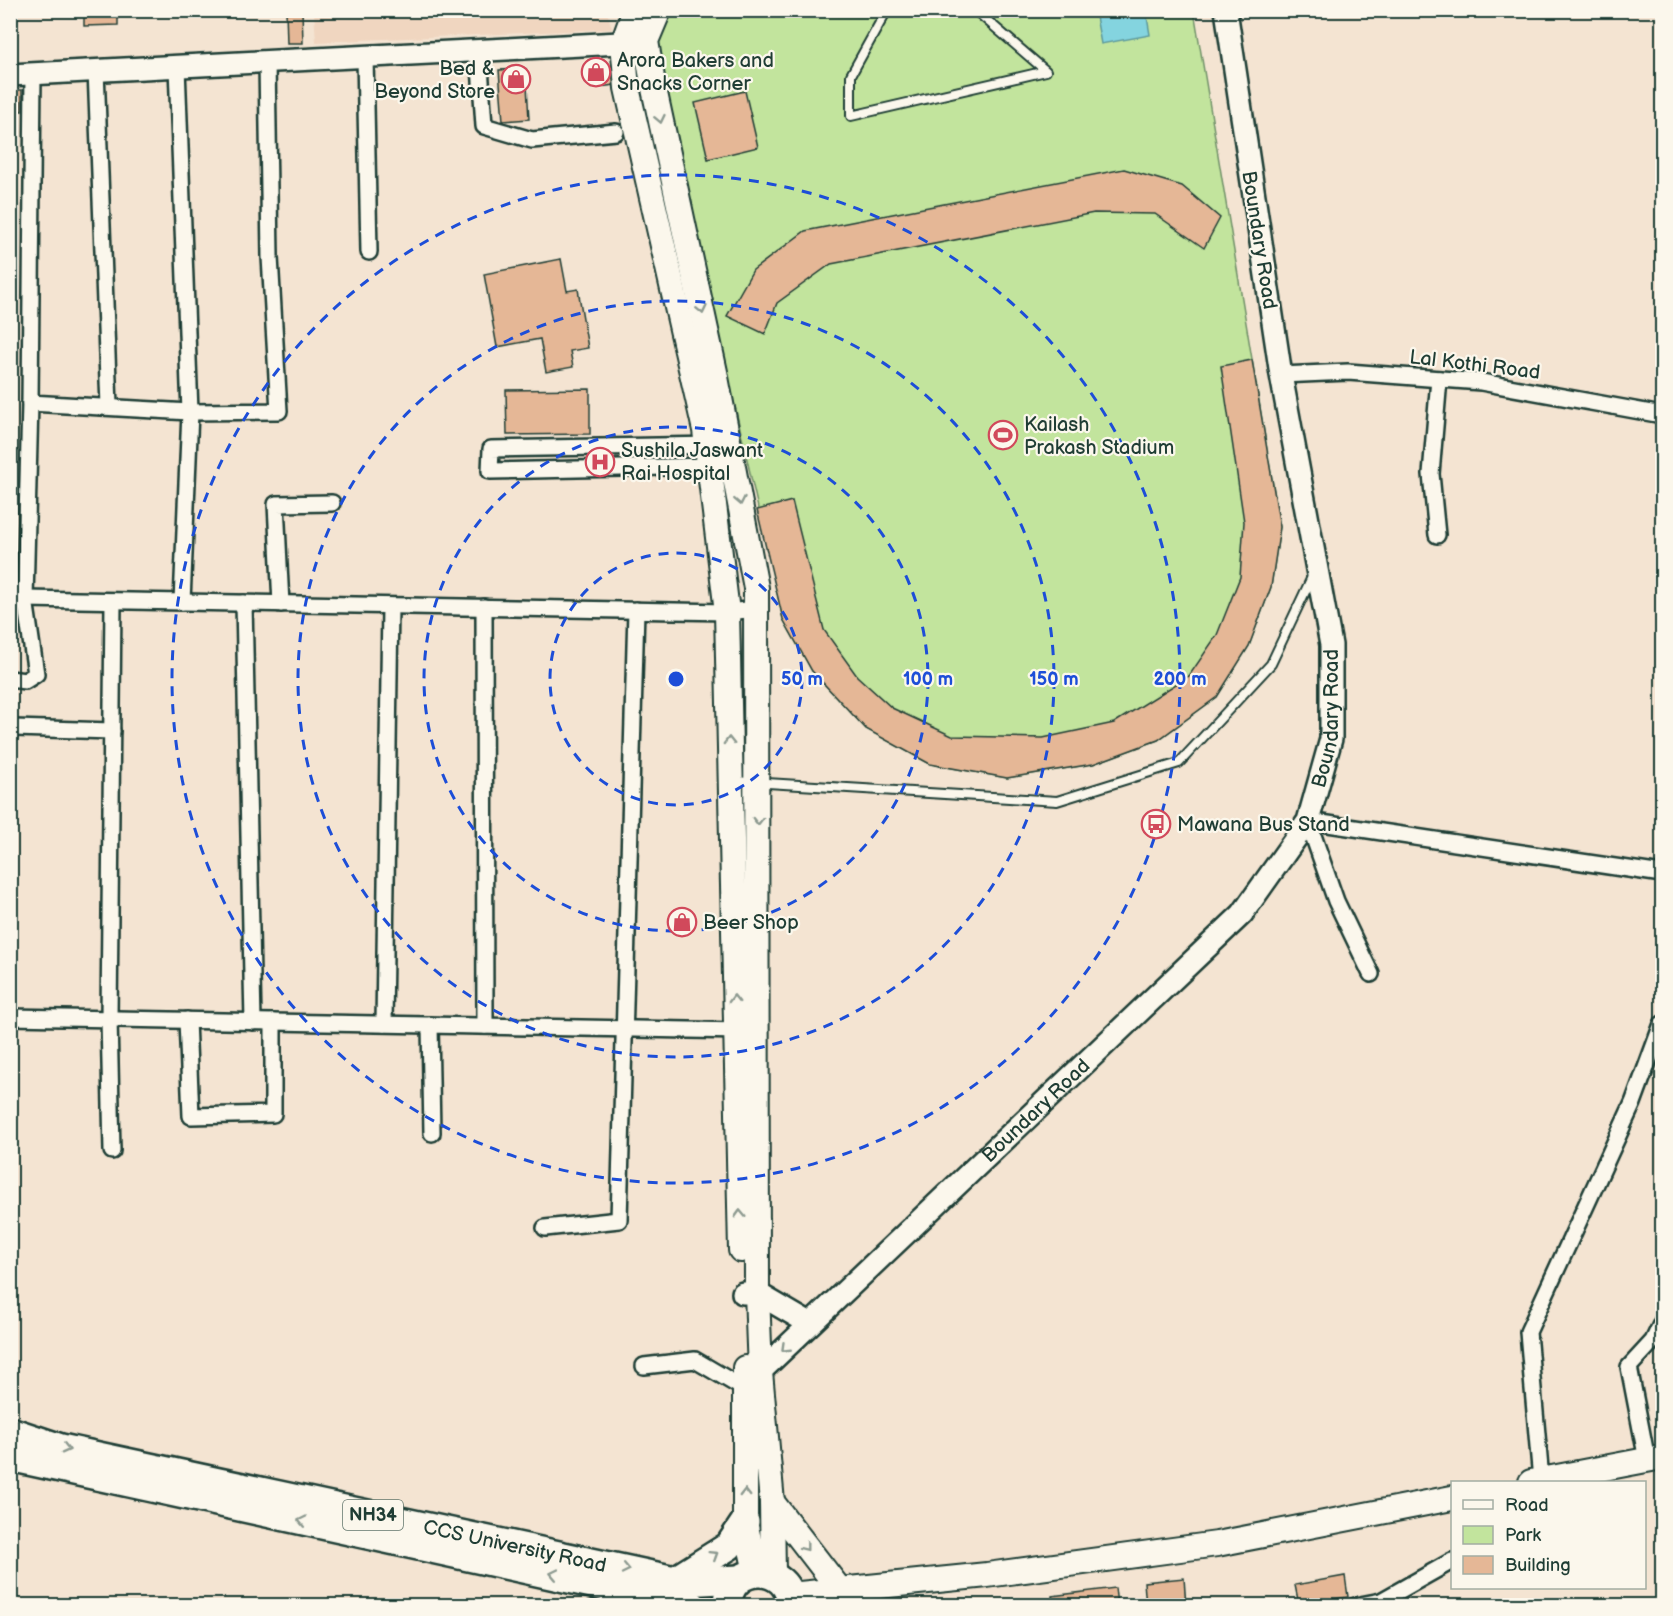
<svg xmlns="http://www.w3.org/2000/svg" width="1673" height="1616" viewBox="0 0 1673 1616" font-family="'Balsamiq Sans',sans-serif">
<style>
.built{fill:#f0d6c0}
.green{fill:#c2e49d;stroke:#709068;stroke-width:1.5}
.water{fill:#84d4df;stroke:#5c989b;stroke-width:1.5}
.building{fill:#e5b796;stroke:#1f3d34;stroke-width:1.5}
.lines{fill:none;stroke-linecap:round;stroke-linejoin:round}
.lane-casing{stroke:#1f3d34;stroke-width:12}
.street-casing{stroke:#1f3d34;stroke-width:20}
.secondary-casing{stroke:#1f3d34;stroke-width:26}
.primary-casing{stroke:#1f3d34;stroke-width:28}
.highway-casing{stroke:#1f3d34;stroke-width:32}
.lane{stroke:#fbf7ec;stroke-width:8}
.street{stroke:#fbf7ec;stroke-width:15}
.secondary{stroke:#fbf7ec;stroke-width:21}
.primary{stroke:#fbf7ec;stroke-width:24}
.highway{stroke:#fbf7ec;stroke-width:27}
.oneway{stroke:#8d9a90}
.ring{fill:none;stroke:#1d4ed8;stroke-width:3;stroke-dasharray:10 8}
.labels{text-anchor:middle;stroke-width:4.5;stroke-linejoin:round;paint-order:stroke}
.shield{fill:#fbf7ec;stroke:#61756b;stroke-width:1.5}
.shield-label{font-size:18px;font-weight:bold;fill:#1f3d34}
.poi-label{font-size:20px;fill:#1f3d34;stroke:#fbf7ec;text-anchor:start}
.street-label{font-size:20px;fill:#1f3d34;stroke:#fbf7ec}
.centre{fill:#1d4ed8;stroke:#fbf7ec;stroke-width:3}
.ring-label{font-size:18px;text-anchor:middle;font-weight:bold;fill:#1d4ed8;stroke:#fbf7ec;stroke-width:4.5;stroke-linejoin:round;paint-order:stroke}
</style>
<rect width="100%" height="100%" fill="#f4e4d2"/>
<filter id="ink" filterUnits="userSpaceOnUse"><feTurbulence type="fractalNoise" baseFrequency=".0167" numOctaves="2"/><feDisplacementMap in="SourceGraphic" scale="12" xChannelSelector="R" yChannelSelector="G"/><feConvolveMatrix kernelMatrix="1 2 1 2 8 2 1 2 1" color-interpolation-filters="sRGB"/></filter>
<g filter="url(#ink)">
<polygon class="built" points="314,11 607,11 612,29 316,42"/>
<polygon class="green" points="661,11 1194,11 1280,527 1271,587 1249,646 1217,697 1158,740 1093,764 1007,778 930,764 866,729 812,671 783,619 655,51"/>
<polygon class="water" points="1095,11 1146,11 1150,35 1101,44"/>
<g class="building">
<polygon points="84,10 118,10 118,25 84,26"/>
<polygon points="286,10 302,10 303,43 287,43"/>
<polygon points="613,66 615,85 591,88 589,69"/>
<polygon points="526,69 529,119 503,121 499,70"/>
<rect x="10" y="90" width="12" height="21"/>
<polygon points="745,91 758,147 708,159 695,103"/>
<polygon points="1124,169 1182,186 1220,218 1204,248 1155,214 1094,213 831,264 777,303 765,334 727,316 753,270 805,231"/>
<polygon points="561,259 567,291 578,289 588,348 570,351 573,367 546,372 540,339 497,347 484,274"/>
<polygon points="1252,360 1280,527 1271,587 1249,646 1217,697 1158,740 1093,764 1007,778 930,764 866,729 812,671 783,619 757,510 792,501 824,630 857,676 892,708 952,736 1043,738 1114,723 1189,676 1217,635 1240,577 1244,522 1221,366"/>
<polygon points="590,389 590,434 507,435 506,390"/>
<polygon points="1345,1576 1348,1597 1299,1605 1295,1585"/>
<polygon points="1184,1578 1186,1606 1146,1606 1144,1582"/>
<polygon points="1115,1588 1117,1605 1053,1606 1052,1596"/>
</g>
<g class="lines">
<g class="lane-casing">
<g id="lane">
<polyline points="887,10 851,75 851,116 1046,71 975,10"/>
<polyline points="733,781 1057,801 1179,763 1271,664 1312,577"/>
</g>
</g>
<g class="street-casing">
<g id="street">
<polyline points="479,51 484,126 532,140 616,132"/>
<polyline points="365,57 369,252"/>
<polyline points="177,67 190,412 182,602"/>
<polyline points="96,70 109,406"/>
<polyline points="33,74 30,403 190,412 279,411 270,257 267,62"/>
<polyline points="1281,375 1348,372 1481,382 1662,415"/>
<polyline points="709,466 490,471 491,449 715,445"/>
<polyline points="1437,535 1431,474 1439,379"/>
<polyline points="25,599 727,612 757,609"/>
<polyline points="244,603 253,1022"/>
<polyline points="281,604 276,504 332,503"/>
<polyline points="484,607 485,1026"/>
<polyline points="10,679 25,681 36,674 25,599 30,403"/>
<polyline points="14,728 112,731"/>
<polyline points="1371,974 1336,901 1308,821 1662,874"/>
<polyline points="10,1017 742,1031"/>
<polyline points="187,1020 191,1116 273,1114 273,1022"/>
<polyline points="384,1024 390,606"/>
<polyline points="430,1025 432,1133"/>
<polyline points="112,1151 109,1019 113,601"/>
<polyline points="545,1228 619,1220 636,610"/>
<polyline points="644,1366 695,1360 746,1390"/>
<polyline points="1647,1460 1629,1367 1653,1341 1662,1322"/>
<polyline points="1541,1480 1528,1332 1633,1103 1662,1024"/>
<polyline points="1355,1606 1381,1601 1452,1561"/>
</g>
</g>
<g class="secondary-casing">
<g id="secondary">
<polyline points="10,75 639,42"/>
<polyline points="743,1293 757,1293 810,1324"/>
<path id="s1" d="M748 1372H760L1242 914 1308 821 1331 739V645L1281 375 1226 10"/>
</g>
</g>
<g class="primary-casing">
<g id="primary">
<polyline points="635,10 623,43 627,88 705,430 727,612 741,1250"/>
<polyline points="659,10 646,41 653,84 715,372 756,588 757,1293 760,1372 772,1502 773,1575"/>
<polyline points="745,1368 745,1522 756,1572"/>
<polyline points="1531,1482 1662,1457"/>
<polyline points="772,1502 840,1590"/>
<polyline points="790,1595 987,1575 1217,1544 1452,1498"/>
</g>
</g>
<g class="highway-casing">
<g id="highway">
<path id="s2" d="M10 1431 61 1448 684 1582 739 1579"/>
<polyline points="10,1457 693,1606"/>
<polyline points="675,1580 729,1546 745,1522"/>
<path d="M728 1606C727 1562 791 1562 791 1606"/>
</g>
</g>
<use href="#lane" class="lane"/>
<use href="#street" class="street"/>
<use href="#secondary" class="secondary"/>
<use href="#primary" class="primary"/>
<use href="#highway" class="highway"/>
</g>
<defs><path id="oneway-chevron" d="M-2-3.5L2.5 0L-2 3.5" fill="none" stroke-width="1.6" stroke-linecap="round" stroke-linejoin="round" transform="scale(1.5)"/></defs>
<g class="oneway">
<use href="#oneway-chevron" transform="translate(660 119) rotate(78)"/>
<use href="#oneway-chevron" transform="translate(702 310) rotate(78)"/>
<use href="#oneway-chevron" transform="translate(740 501) rotate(79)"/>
<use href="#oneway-chevron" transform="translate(729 741) rotate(-91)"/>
<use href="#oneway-chevron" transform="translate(758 821) rotate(90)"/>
<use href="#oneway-chevron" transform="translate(734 999) rotate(-91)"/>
<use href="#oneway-chevron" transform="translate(740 1214) rotate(-92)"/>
<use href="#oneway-chevron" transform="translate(785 1348) rotate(136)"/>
<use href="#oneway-chevron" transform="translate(66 1449) rotate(14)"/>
<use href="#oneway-chevron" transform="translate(745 1493) rotate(-90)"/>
<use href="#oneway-chevron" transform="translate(302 1521) rotate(-168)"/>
<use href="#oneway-chevron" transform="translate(805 1547) rotate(52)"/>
<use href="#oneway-chevron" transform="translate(714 1555) rotate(-32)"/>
<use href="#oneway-chevron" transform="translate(626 1569) rotate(12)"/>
<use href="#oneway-chevron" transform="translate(554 1574) rotate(-168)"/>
</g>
</g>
<g class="ring">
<circle cx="676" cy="679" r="126"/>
<circle cx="676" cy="679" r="252"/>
<circle cx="676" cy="679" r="378"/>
<circle cx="676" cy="679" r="504"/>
</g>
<defs>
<g id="shop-ring" transform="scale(1.5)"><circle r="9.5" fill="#fbf7ec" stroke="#d1495b" stroke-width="1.5"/><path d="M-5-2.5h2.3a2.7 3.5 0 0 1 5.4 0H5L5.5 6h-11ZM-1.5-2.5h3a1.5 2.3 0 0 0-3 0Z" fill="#d1495b"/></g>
<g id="stadium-ring" transform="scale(1.5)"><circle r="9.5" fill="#fbf7ec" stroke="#d1495b" stroke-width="1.5"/><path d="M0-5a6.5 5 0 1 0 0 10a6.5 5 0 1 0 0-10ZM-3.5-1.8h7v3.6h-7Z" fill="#d1495b"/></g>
<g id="hospital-ring" transform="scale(1.5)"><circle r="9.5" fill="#fbf7ec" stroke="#d1495b" stroke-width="1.5"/><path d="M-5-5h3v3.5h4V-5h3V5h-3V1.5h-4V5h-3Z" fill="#d1495b"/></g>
<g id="bus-ring" transform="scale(1.5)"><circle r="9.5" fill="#fbf7ec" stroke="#d1495b" stroke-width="1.5"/><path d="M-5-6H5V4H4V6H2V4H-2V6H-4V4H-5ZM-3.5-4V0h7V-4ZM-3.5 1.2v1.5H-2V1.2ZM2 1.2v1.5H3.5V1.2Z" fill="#d1495b"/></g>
</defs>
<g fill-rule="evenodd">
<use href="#shop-ring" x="596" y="72"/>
<use href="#shop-ring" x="516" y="79"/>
<use href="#stadium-ring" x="1003" y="435"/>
<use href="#hospital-ring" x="600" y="462"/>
<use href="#bus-ring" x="1156" y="824"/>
<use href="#shop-ring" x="682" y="922"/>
</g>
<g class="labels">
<rect class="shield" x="343" y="1500" width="60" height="30" rx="4.5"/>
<g class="shield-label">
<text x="373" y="1521">NH34</text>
</g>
<g class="poi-label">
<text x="617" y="67">Arora Bakers and<tspan x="617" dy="23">Snacks Corner</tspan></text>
<text x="495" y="75" text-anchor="end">Bed &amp;<tspan x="495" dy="23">Beyond Store</tspan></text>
<text x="1024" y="431">Kailash<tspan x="1024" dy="23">Prakash Stadium</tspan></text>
<text x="621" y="457">Sushila Jaswant<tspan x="621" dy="23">Rai Hospital</tspan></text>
<text x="1177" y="831">Mawana Bus Stand</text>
<text x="703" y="929">Beer Shop</text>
</g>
<g class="street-label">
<text transform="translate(1260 240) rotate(81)" y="7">Boundary Road</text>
<text transform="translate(1475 364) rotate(7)" y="7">Lal Kothi Road</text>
<text dy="7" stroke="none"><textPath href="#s1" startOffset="896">Boundary Road</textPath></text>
<text dy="7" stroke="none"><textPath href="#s1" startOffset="392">Boundary Road</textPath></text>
<text dy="7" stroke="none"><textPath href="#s2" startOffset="518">CCS University Road</textPath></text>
</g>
</g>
<circle cx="676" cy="679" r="9" class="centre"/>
<g class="ring-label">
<text x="802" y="685">50 m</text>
<text x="928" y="685">100 m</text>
<text x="1054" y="685">150 m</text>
<text x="1180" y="685">200 m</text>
</g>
<rect width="1673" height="1616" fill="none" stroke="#fbf7ec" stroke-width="36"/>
<rect x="18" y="18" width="1637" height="1580" fill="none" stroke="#1f3d34" stroke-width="2" filter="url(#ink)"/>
<rect x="1451" y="1481" width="195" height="108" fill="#fbf7ec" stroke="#a3ada2" stroke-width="1.5"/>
<rect x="1463" y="1500" width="30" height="9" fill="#fbf7ec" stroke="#a3ada2" stroke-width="1.5"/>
<text x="1505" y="1511" font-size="18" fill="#1f3d34">Road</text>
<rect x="1463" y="1526" width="30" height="18" fill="#c2e49d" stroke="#a3ada2" stroke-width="1.5"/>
<text x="1505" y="1541" font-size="18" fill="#1f3d34">Park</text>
<rect x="1463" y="1556" width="30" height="18" fill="#e5b796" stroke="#a3ada2" stroke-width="1.5"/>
<text x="1505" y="1571" font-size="18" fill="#1f3d34">Building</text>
</svg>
